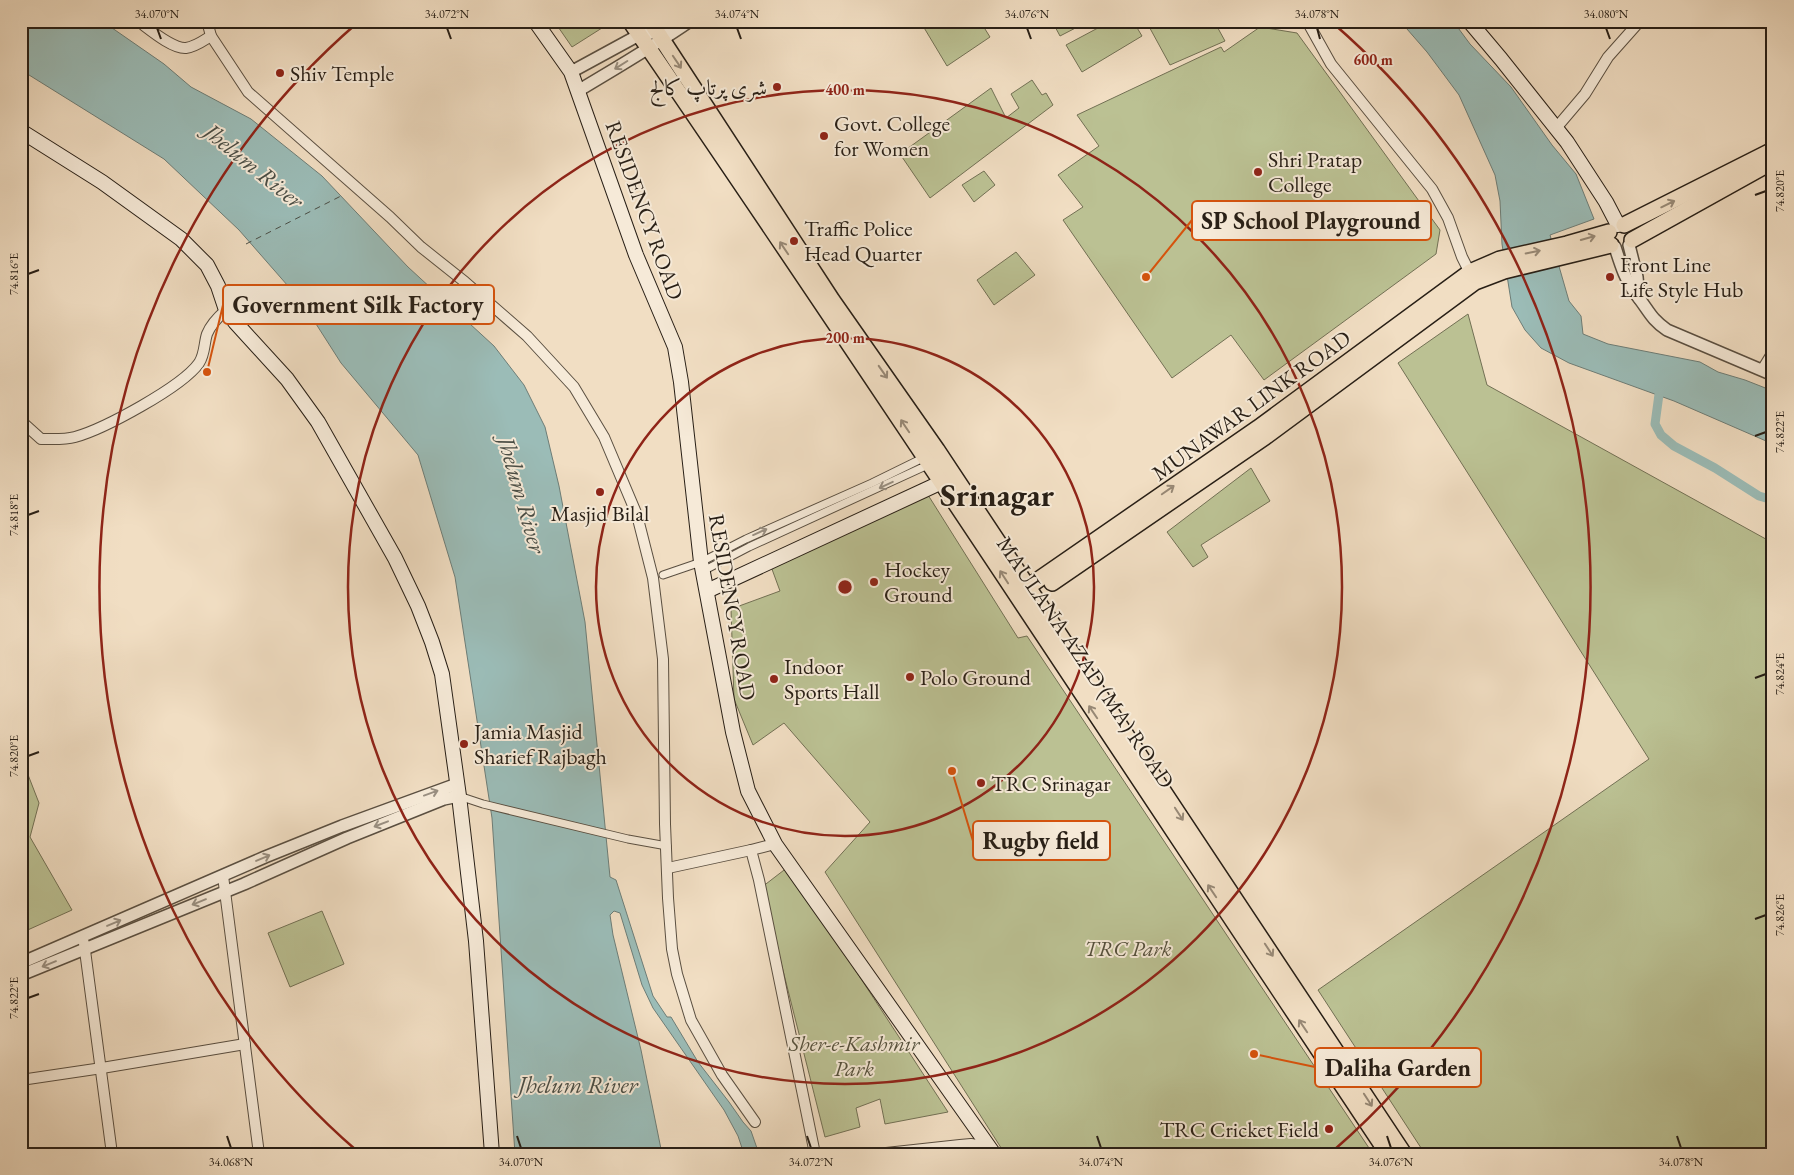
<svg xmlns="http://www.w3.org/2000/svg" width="1794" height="1175" viewBox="0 0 1794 1175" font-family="'EB Garamond',Amiri,serif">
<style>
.green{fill:#bbc193;stroke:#727054}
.water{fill:#9bbcb7;stroke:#6d7d77}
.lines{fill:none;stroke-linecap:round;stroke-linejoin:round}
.canal{stroke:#9bbcb7;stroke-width:9}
.ferry{stroke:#4a4e46;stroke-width:1;stroke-dasharray:6 5;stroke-linecap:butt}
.pedestrian-casing{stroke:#5a4f41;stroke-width:9}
.minor-casing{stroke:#5a4f41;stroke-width:12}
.tertiary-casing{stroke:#5a4f41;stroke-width:14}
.secondary-casing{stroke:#281f16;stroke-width:16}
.primary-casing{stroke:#281f16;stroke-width:18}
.pedestrian{stroke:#f6ead8;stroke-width:7}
.minor{stroke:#f6ead8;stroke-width:10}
.tertiary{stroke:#f6ead8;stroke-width:11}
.secondary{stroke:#f6ead8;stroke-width:14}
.primary{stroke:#f1dec3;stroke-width:15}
.oneway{stroke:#978875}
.oneway2{stroke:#998f81}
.ticks{fill:none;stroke:#281f16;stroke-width:2}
.ring{fill:none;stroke:#8f2418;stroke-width:2.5}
.poi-dot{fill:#8f2418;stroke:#f6ead8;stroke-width:2}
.labels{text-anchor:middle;stroke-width:4;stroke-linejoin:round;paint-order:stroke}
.poi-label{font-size:22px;fill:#281f16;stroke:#f6ead8;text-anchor:start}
.street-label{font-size:22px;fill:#281f16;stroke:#f6ead8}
.park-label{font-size:22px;font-style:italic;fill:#54503c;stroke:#f6ead8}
.water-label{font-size:24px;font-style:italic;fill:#4a4e46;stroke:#f6ead8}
.town-label{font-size:32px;font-weight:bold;fill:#281f16;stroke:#f6ead8}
.centre{fill:#8f2418;stroke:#f6ead8;stroke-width:2.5}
.ring-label{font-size:15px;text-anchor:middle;font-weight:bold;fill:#8f2418;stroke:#f6ead8;stroke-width:4;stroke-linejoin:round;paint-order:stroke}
.leader{fill:none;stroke:#d5530d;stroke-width:2}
.callout-dot{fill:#d5530d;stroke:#f6ead8;stroke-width:2}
.callout{fill:#f6ead8;stroke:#d5530d;stroke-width:2}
.callout-label{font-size:24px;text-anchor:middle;font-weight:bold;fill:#281f16}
.neatline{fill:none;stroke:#281f16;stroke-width:2}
.ticks-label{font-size:12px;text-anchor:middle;fill:#281f16}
</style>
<rect width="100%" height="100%" fill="#f1dec3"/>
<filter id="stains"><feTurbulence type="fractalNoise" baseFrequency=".004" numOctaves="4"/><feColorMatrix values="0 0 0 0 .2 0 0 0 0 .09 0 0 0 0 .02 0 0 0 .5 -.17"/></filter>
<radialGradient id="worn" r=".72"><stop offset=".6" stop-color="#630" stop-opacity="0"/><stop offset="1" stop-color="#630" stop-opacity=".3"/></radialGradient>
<g class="green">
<polygon points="554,21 613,21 572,47"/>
<polygon points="920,21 980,21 990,37 947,66"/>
<polygon points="1052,21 1089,21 1060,36"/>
<polygon points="1111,21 1133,21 1142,36 1082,72 1066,45"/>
<polygon points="1146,21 1214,21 1225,41 1170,65"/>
<polygon points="1260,27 1297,33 1440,230 1436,254 1264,380 1231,335 1172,378 1063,220 1083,207 1058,175 1099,146 1077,115 1221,47 1224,52"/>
<polygon points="1032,80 1042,95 1046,93 1053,105 930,198 900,154 991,88 1006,118 1019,108 1011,94"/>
<polygon points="984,171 995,185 974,202 962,185"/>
<polygon points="1016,252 1035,275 994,305 977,280"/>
<polygon points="1468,314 1487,385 1773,543 1773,1154 1425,1154 1318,990 1649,759 1398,363"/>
<polygon points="1251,468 1270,501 1201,545 1208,557 1193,567 1167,532"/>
<polygon points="923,487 1018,638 1027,636 1373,1154 1005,1154 825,872 870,822 784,723 753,745 734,699 731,609 780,591 769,561"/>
<polygon points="21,764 25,767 39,803 30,837 72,910 21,933"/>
<polygon points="788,867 948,1112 885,1124 880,1099 856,1108 860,1127 825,1137 762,887"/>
<polygon points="322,911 344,964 290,987 268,933"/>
</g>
<g class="water">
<polygon points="21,21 102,21 164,64 191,87 251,119 322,176 408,267 494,346 524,385 545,427 559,486 585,622 610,877 616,880 653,996 667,1017 671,1017 698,1062 729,1102 743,1122 751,1131 759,1154 744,1154 738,1136 724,1110 653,1008 642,985 620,913 614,911 610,915 613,935 641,1050 662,1154 515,1154 492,818 455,577 418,455 341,363 302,302 239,230 164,159 21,70"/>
<polygon points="1400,21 1453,21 1470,44 1511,87 1552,145 1576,174 1594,219 1550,235 1569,301 1581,316 1583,334 1608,344 1700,362 1718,372 1745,380 1773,391 1773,444 1674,401 1569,363 1541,348 1525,330 1512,307 1502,244 1500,201 1495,175 1459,95 1427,52"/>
</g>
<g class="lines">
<polyline class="canal" points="1660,387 1655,424 1661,435 1674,446 1715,468 1759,496 1773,500"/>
<polyline class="ferry" points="246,244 341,196"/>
<g class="pedestrian-casing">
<g id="pedestrian">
<polyline points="703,571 749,547 930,464"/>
<polyline points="663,575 701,562 746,539 872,483 925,457"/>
<polyline points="459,796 483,804 628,839 667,846"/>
</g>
</g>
<g class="minor-casing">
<g id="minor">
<path d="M138 21C149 29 172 49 186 48 195 47 203 41 211 36"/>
<polyline points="207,21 211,36 248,92 390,217 421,247 465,282 527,336 574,387 604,437 637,515 653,578 663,659 665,824 668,898 672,949 677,974 691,1020 722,1075 755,1122"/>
<polyline points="1307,21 1331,64 1432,189 1448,218 1462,257 1472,277"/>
<polyline points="1557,127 1585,94 1608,57 1640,21"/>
<polyline points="1762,370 1773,352"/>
<path d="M21 421 41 439C52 439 64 440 75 437 104 429 182 387 199 363 205 354 204 343 207 334 211 324 218 317 226 310"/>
<polyline points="775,844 751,850 759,880 815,1154"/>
<polyline points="668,868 751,850"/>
<polyline points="223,876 259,1154"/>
<polyline points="84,943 112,1154"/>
<polyline points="21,1080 102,1068 245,1044"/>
<polyline points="877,1154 960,1145 971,1144 990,1147"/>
</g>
</g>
<g class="tertiary-casing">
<g id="tertiary">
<polyline points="571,72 639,35 664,31"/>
<path d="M578 91C616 68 654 46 690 21"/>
<polyline points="1629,245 1637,277 1639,298"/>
<path d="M1615 247C1621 266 1626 282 1638 297 1649 311 1651 319 1667 330L1773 375"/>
<polyline points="21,963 265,857 342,826 457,784"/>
<polyline points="21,975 244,884 347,838 444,799 459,796"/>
</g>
</g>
<g class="secondary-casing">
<g id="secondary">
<polyline points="535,21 571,72 636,255 675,347 681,382 701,562 733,732 748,791 775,844 994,1154"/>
<polyline points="1469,21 1501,59 1567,142 1606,202 1618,225"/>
<polyline points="21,131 102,182 181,239 207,265 218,286 226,310 235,322 287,379 318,422 395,558 418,606 432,642 442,674 459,796 476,941 492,1154"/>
<polyline points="707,591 942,482"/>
</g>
</g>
<g class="primary-casing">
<g id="primary">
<path d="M630 21C887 396 1136 776 1388 1154"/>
<polyline points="650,21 832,300 937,450 1404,1154"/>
<polyline points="1624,225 1773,150"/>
<polyline points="1632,240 1765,166"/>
<polyline points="1052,583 1265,437 1475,282 1504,271 1611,245"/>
<polyline points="1019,593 1258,428 1470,272 1500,259 1567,244 1609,232"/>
</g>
</g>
<use href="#pedestrian" class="pedestrian"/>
<use href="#minor" class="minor"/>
<use href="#tertiary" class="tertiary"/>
<use href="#secondary" class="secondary"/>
<use href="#primary" class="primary"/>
</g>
<defs><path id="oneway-shaft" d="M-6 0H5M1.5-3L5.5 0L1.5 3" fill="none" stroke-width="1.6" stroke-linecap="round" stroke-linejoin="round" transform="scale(1.25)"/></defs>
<g class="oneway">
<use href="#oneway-shaft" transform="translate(677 62) rotate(56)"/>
<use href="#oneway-shaft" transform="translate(1668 204) rotate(-26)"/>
<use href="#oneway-shaft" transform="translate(1588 238) rotate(-16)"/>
<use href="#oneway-shaft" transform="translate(784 248) rotate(-124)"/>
<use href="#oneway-shaft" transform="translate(1533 252) rotate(-12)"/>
<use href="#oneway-shaft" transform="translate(883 372) rotate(55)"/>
<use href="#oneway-shaft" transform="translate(905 426) rotate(-124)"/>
<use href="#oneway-shaft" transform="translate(1168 490) rotate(-35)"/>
<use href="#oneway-shaft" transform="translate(1004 577) rotate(-123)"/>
<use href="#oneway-shaft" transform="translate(1093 712) rotate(-124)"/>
<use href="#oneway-shaft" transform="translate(1179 814) rotate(57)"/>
<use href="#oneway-shaft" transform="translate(1212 891) rotate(-124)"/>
<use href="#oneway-shaft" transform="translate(1269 950) rotate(57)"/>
<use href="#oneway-shaft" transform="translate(1303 1026) rotate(-124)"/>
<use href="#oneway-shaft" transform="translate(1368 1100) rotate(57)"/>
</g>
<g class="oneway2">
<use href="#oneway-shaft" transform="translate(621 65) rotate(148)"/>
<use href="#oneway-shaft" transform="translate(886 485) rotate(155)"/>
<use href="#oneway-shaft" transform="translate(760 532) rotate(-24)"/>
<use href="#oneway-shaft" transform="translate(431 793) rotate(-20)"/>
<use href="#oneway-shaft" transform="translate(381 824) rotate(159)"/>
<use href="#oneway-shaft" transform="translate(263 858) rotate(-23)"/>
<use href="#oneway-shaft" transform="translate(199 902) rotate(158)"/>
<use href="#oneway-shaft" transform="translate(114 923) rotate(-23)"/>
<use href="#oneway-shaft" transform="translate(49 964) rotate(158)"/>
</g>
<path class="ticks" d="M157 28 161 39M447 28 451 39M737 28 741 39M1027 28 1031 39M1317 28 1320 39M1606 28 1610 39M1755 195 1766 191M28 274 39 270M1755 436 1766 432M28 515 39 511M1755 678 1766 674M28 756 39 752M1755 919 1766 915M28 998 39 994M227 1136 231 1148M517 1136 521 1148M807 1136 811 1148M1097 1136 1101 1148M1387 1136 1391 1148M1677 1136 1681 1148"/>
<g class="ring">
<circle cx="845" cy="587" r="249"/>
<circle cx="845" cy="587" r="497"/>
<path d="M356 1150A746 746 0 0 1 356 24M1334 24A746 746 0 0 1 1334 1150"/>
</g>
<g class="poi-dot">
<circle cx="280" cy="73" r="5"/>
<circle cx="777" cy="87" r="5"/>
<circle cx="824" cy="136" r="5"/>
<circle cx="1258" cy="172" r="5"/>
<circle cx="794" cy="241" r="5"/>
<circle cx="1610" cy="277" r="5"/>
<circle cx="600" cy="492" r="5"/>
<circle cx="874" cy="582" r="5"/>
<circle cx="910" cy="677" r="5"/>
<circle cx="774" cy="679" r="5"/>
<circle cx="464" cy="744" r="5"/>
<circle cx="981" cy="783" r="5"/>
<circle cx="1329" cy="1129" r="5"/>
</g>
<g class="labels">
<g class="poi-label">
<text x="290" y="81">Shiv Temple</text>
<text x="767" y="95" text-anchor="end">شری پرتاپ کالج</text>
<text x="834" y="131">Govt. College<tspan x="834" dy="25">for Women</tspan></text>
<text x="1268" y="167">Shri Pratap<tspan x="1268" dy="25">College</tspan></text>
<text x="804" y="236">Traffic Police<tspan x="804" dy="25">Head Quarter</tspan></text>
<text x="1620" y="272">Front Line<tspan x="1620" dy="25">Life Style Hub</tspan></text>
<text x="600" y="521" text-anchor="middle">Masjid Bilal</text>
<text x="884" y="577">Hockey<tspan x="884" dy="25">Ground</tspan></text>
<text x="784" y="674">Indoor<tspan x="784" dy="25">Sports Hall</tspan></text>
<text x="920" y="685">Polo Ground</text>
<text x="474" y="739">Jamia Masjid<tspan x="474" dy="25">Sharief Rajbagh</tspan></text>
<text x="991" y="791">TRC Srinagar</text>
<text x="1319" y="1137" text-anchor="end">TRC Cricket Field</text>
</g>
<g class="street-label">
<text transform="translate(645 210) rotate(70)" y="8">RESIDENCY ROAD</text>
<text transform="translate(1251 405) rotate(-36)" y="8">MUNAWAR LINK ROAD</text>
<text transform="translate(733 607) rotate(80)" y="8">RESIDENCY ROAD</text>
<text transform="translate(1086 662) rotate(56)" y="8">MAULANA AZAD (MA) ROAD</text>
</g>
<g class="park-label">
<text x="1128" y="956">TRC Park</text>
<text x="854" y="1051">Sher-e-Kashmir<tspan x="854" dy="25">Park</tspan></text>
</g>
<g class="water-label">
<text transform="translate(254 166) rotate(39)" y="8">Jhelum River</text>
<text transform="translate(522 495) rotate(74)" y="8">Jhelum River</text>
<text x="578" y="1093">Jhelum River</text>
</g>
<g class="town-label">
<text x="997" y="506">Srinagar</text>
</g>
</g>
<circle cx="845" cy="587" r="8" class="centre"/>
<g class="ring-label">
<text x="1373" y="65">600 m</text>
<text x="845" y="95">400 m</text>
<text x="845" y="343">200 m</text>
</g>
<path class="leader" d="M1146 277L1192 220M207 372L223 305M952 771L973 841M1254 1054L1315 1067"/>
<g class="callout-dot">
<circle cx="1146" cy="277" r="5"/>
<circle cx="207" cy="372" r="5"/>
<circle cx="952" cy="771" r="5"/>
<circle cx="1254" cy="1054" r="5"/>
</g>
<g class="callout">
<rect x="1192" y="201" width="239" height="39" rx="5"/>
<rect x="223" y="285" width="271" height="39" rx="5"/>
<rect x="973" y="821" width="137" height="39" rx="5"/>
<rect x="1315" y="1048" width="166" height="39" rx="5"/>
</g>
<g class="callout-label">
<text x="1311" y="229">SP School Playground</text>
<text x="358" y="313">Government Silk Factory</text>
<text x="1041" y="849">Rugby field</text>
<text x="1398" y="1076">Daliha Garden</text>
</g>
<rect width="1794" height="1175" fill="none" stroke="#f1dec3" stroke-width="55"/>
<rect x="28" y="28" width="1738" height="1120" class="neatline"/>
<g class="ticks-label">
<text x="157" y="18">34.070°N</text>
<text x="447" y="18">34.072°N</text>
<text x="737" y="18">34.074°N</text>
<text x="1027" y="18">34.076°N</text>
<text x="1317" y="18">34.078°N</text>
<text x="1606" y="18">34.080°N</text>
<text transform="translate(1780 191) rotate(-90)" y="4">74.820°E</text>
<text transform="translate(14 274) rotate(-90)" y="4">74.816°E</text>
<text transform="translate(1780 432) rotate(-90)" y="4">74.822°E</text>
<text transform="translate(14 515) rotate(-90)" y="4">74.818°E</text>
<text transform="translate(1780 674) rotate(-90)" y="4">74.824°E</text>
<text transform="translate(14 756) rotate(-90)" y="4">74.820°E</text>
<text transform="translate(1780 915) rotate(-90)" y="4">74.826°E</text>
<text transform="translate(14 998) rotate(-90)" y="4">74.822°E</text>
<text x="231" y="1166">34.068°N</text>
<text x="521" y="1166">34.070°N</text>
<text x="811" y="1166">34.072°N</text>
<text x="1101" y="1166">34.074°N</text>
<text x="1391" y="1166">34.076°N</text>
<text x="1681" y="1166">34.078°N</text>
</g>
<rect width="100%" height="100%" filter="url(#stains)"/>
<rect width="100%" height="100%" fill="url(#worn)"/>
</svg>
